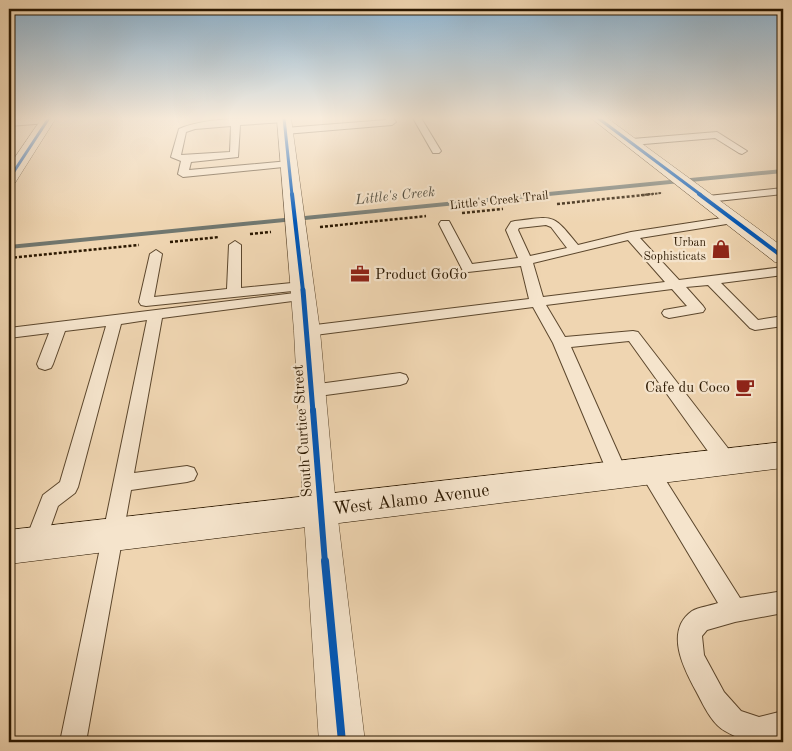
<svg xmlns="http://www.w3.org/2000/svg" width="792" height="751" viewBox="0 0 792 751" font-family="'Old Standard TT',serif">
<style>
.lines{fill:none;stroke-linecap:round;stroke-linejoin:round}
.stream{fill:#71776f;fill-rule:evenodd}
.lane-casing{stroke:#5c472d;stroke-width:2}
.street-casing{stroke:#5c472d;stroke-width:1}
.secondary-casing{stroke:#2b1801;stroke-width:1}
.path-far1{stroke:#2b1801;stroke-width:2;stroke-dasharray:2.5 1;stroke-linecap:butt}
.path{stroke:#2b1801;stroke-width:2.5;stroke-dasharray:3 2;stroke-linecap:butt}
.lane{fill:#f5e4cc;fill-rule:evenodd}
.street{fill:#f5e4cc;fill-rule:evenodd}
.secondary{fill:#f5e4cc;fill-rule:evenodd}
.cycleway-far4-casing{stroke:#f5e4cc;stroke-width:5}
.cycleway-far3-casing{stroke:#f5e4cc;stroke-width:6}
.cycleway-far2-casing{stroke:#f5e4cc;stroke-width:8}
.cycleway-far1-casing{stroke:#f5e4cc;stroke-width:9}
.cycleway-casing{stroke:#f5e4cc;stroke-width:11}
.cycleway-far4{stroke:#0057b8;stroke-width:3}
.cycleway-far3{stroke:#0057b8;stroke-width:4}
.cycleway-far2{stroke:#0057b8;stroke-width:5}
.cycleway-far1{stroke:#0057b8;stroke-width:6}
.cycleway{stroke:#0057b8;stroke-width:8}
.labels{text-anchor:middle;stroke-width:4.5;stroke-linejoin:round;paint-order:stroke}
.far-street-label{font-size:12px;fill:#2b1801;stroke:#f5e4cc}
.far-poi-label{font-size:12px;fill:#2b1801;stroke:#f5e4cc;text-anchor:end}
.far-water-label{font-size:14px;font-style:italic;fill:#544f41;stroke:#f5e4cc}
.poi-label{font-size:15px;fill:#2b1801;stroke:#f5e4cc;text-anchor:start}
.street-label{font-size:15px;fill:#2b1801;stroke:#f5e4cc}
.near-street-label{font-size:18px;fill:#2b1801;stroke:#f5e4cc}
</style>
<rect width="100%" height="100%" fill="#efd5b1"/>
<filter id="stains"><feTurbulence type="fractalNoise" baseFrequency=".004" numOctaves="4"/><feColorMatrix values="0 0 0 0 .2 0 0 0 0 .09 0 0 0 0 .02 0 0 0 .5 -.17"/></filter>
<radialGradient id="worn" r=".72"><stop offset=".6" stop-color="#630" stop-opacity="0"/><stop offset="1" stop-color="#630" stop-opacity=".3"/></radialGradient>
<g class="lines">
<polygon class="stream" points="783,169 783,173 9,249 9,245"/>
<g class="lane-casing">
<g id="lane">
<polygon points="41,118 50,118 52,120 48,123 9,126 9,120"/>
<path d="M288 118 287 121 284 122 240 125 238 157 191 162 189 170 289 161 293 162V166L183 177 178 174 181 161 171 157 179 129C206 117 257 118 288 118ZM231 126 230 152 181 155 186 132 195 129Z"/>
<polygon points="385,118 393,118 396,122 392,125 285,134 280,131 285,128 386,120"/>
<polygon points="413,118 421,118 441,151 439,153 433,153"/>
<polygon points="717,132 747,151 742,154 739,153 715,138 632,145 627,142 632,139"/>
<polygon points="783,188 783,194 708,202 702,199 708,196"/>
<path d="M735 216 741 220 739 222 640 238 679 280 783 267V275L721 283 758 320 783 316V326L755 330 750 328 708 285 686 287 703 306 705 309 703 312 669 318 664 316 662 313 664 310 687 306 672 289 546 305 565 337 633 331 638 332 734 456 736 462 734 468 727 470 720 468 629 341 571 347 628 475 625 481 618 483 611 481 553 343 533 307 307 336 302 335 300 331 302 327 307 326 529 299 521 266 468 272 463 271 439 224 441 221H449L472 264 518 258 506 230 511 222 515 221C555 216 552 213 578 245L631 232ZM546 225 551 227 567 248 530 256 518 230 519 228ZM628 240 665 282 543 297 533 263Z"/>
<polygon points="235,241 241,245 241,288 302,282 309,286 302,290 146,306 141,305 139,302 150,254 156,250 162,254 154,297 227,289 229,245"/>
<polygon points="303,292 308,293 310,296 308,299 162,318 134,473 187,466 194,468 197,474 194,480 187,482 131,490 86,742 60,742 147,320 121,324 78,487 75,493 58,506 42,551 35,554 28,551 24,544 43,495 60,482 106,326 65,331 53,364 51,368 45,370 39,368 37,364 49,333 9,338 9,328"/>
<polygon points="400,373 406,375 408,379 406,383 400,385 311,397 305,395 303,391 305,387 311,385"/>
<path d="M649 463 656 465 740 598 783 591V613L735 622 707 630 702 636 704 655 724 692 741 711 759 717 783 711V737C762 743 745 743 725 731 711 723 703 704 696 691 684 669 664 631 692 611 699 607 710 606 718 603L639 471 642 465Z"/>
</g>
</g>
<g class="street-casing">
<g id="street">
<polygon points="42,118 56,118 15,183 9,184 9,166"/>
<polygon points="277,118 291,118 320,331 334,486 365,742 319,742 302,486 294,331"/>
<polygon points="591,118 607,118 783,247 783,263 775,262"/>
</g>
</g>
<g class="secondary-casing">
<polygon id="secondary" points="783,442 783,468 9,564 9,530"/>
</g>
<polyline class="path-far1" points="641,195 662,193"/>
<g class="path">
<polyline points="557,204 653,194"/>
<polyline points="462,213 503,209"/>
<polyline points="320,227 426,216"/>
<polyline points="250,234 271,232"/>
<polyline points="170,242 219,237"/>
<polyline points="9,258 139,245"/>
</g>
<use href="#lane" class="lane"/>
<use href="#street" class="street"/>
<use href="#secondary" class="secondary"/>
<g class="cycleway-far4-casing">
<g id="cycleway-far4">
<polyline points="284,118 292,195"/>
<polyline points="598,118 701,195"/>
<polyline points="9,179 49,118"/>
</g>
</g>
<g class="cycleway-far3-casing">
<g id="cycleway-far3">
<polyline points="292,194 303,291"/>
<polyline points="699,194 783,257"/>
</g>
</g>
<g class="cycleway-far2-casing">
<polyline id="cycleway-far2" points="303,290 313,412"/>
</g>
<g class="cycleway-far1-casing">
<polyline id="cycleway-far1" points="313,410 325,563"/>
</g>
<g class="cycleway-casing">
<polyline id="cycleway" points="325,561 342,742"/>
</g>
<use href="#cycleway-far4" class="cycleway-far4"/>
<use href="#cycleway-far3" class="cycleway-far3"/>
<use href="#cycleway-far2" class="cycleway-far2"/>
<use href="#cycleway-far1" class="cycleway-far1"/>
<use href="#cycleway" class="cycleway"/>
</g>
<linearGradient id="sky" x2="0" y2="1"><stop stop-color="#8bb5d5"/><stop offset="0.53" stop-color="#f8ecdc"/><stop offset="1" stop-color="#f8ecdc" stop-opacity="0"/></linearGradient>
<rect width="792" height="223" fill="url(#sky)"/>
<defs>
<g id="shop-bare" transform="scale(1.5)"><path d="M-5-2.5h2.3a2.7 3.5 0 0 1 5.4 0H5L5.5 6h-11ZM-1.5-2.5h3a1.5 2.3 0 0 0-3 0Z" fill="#8f2418" stroke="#f5e4cc" stroke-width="2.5" paint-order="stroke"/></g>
<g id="office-bare" transform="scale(1.5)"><path d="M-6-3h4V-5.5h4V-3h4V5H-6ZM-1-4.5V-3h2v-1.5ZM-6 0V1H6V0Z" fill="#8f2418" stroke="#f5e4cc" stroke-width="2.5" paint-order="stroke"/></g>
<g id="cafe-bare" transform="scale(1.5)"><path d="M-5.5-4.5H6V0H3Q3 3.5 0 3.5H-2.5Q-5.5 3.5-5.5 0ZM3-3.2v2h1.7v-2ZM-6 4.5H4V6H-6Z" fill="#8f2418" stroke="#f5e4cc" stroke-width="2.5" paint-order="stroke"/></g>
</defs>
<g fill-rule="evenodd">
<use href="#shop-bare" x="721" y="249"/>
<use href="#office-bare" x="360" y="274"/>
<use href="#cafe-bare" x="745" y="387"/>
</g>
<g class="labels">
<g class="far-street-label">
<text transform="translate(499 200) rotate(-6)" y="4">Little's Creek Trail</text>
</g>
<g class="far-poi-label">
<text x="706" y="246">Urban<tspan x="706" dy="14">Sophisticats</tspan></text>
</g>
<g class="far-water-label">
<text transform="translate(395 195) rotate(-6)" y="5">Little's Creek</text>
</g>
<g class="poi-label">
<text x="375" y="279">Product GoGo</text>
<text x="730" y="392" text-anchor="end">Cafe du Coco</text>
</g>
<g class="street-label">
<text transform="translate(302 431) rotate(-94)" y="5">South Curtice Street</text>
</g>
<g class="near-street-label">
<text transform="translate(411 499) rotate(-7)" y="6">West Alamo Avenue</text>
</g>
</g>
<rect width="792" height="751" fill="none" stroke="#efd5b1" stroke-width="30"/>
<rect x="10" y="10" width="772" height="731" fill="none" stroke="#2b1801" stroke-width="2.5"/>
<rect x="15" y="15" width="762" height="721" fill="none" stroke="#2b1801"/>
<rect width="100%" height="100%" filter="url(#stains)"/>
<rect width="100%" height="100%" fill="url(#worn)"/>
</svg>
